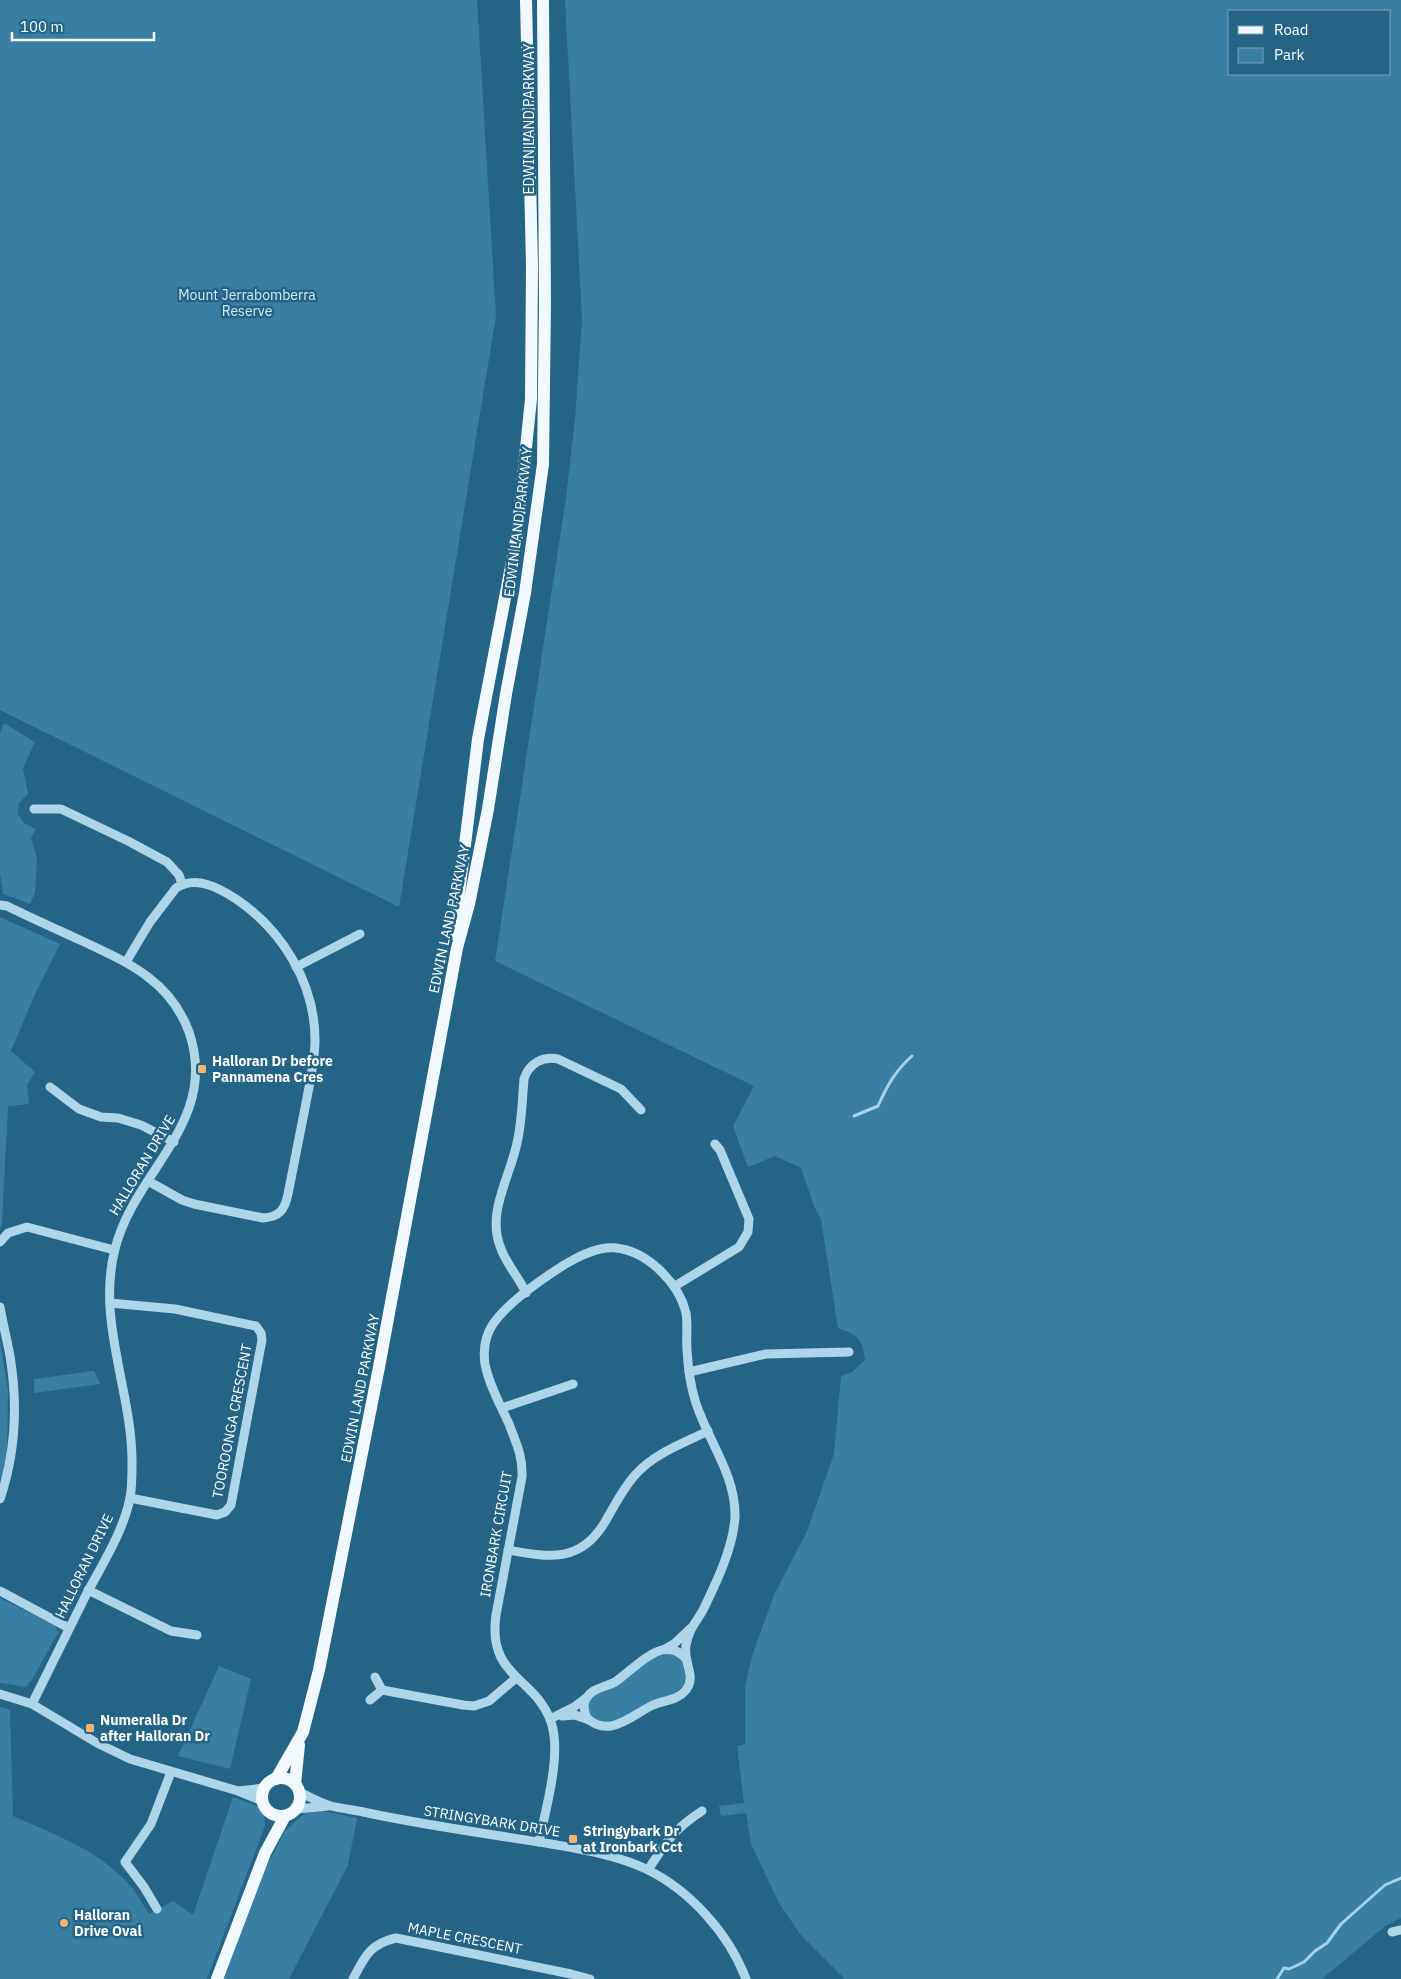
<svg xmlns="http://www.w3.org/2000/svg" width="1401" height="1979" font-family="'IBM Plex Sans',sans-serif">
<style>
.green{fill:#397fa3;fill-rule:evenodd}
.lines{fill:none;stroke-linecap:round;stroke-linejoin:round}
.stream{stroke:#a3d3e9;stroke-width:3}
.minor{stroke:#afd5e9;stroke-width:9}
.major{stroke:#f2f9fe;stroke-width:12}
.poi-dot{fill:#f3b373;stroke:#246486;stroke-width:2}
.labels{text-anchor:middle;stroke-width:5;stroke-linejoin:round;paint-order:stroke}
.street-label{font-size:14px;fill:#fff;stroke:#246486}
.park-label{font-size:14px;fill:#d3ebf7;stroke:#246486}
.poi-label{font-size:14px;font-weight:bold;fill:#fff;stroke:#246486;text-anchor:start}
</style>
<rect width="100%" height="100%" fill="#246486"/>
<g class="green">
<polygon points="0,0 477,0 496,316 399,907 0,710"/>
<path d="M565,0H1401V1918L1385,1926L1322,1979H845L800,1934L779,1903L751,1844L746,1813L721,1816L719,1806L744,1803L737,1746L745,1744V1686L752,1656L774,1595L807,1531L834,1454L841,1376L852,1372L865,1360C863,1338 857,1335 838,1328L821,1219L814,1206L801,1168L775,1156L748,1167L733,1126L754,1086L495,961L566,498L575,419L582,319ZM1230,11H1390V74H1230Z"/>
<polygon points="4,723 35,742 23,768 28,794 19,803 18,814 24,823 36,829 31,838 37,858 35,893 30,904 3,894 0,873 0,733"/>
<polygon points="0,917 60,944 35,994 11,1051 35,1072 27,1085 29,1104 8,1106 2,1223 0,1229"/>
<polygon points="0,1340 8,1391 7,1463 0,1480"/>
<polygon points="94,1371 100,1384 34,1393 34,1379"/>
<polygon points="0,1598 55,1625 58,1633 33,1678 26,1687 0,1683"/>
<path d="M667,1654C675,1654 682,1659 685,1666C696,1693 650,1706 632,1715C621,1720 593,1730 589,1711C588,1707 588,1703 590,1700C595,1692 606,1692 613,1687C633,1677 645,1658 667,1654Z"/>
<polygon points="219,1666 251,1679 230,1769 178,1756"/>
<path d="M0,1707L10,1710L13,1816C53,1834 96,1849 127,1882C136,1891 142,1903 149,1914L173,1901L193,1915L233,1797L264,1809L265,1826L207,1979H0Z"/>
<polygon points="318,1810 357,1818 348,1865 289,1979 222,1979 265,1869 285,1831 305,1813"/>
</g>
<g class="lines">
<g class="stream">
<path d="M854,1116L878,1106C887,1086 895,1071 912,1056"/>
<polyline points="1277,1979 1284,1968 1289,1969 1304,1962 1315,1951 1327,1943 1341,1924 1385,1885 1401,1878"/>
</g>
<g class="minor">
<polyline points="34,809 61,809 128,841 167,862 179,875 182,884"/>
<path d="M0,905L7,906C31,918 56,929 80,940C127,962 170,980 189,1032C220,1122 134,1171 115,1249C96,1322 133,1392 132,1465C132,1475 132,1488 130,1498C123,1533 101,1566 85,1597C67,1633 50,1668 32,1704"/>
<path d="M126,962L150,922L176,888C196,875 219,888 236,899C282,930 315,983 315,1040C315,1063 309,1086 305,1108C299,1137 294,1165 288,1194C285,1209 280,1217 263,1218L194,1204L182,1200L148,1181"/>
<polyline points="296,967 360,934"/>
<polyline points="50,1087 79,1109 101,1117 118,1118 141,1125 174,1142"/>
<polyline points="0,1242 8,1233 27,1227 114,1250"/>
<polyline points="675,1286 739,1247 748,1232 749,1219 720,1150 715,1144"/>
<path d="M526,1293C519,1277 505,1263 500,1246C487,1212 510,1177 517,1143C522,1122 522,1101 524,1079C529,1063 543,1056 558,1059L621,1089L641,1110"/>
<polyline points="110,1303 175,1309 256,1326 261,1333 262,1340 231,1505 225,1512 217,1515 130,1498"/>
<path d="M0,1307C3,1324 7,1340 10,1356C18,1405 16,1452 0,1499"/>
<polyline points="689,1372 766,1354 849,1352"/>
<polyline points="502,1408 573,1384"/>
<path d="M508,1550C548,1557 580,1564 605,1522C615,1505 623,1488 636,1474C655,1453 684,1443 708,1431"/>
<polyline points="88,1590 171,1631 197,1635"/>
<polyline points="0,1591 69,1628"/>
<polyline points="665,1649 675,1643 691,1628"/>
<polyline points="375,1677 382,1690 463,1705 474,1706 489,1701 516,1678"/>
<polyline points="0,1694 32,1704 97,1743 130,1759 238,1791 262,1801"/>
<polyline points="370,1700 382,1690"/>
<polyline points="562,1716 575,1715 589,1720"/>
<polyline points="550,1719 574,1707 586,1698"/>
<polyline points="238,1791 264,1788"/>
<path d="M300,1792C310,1797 320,1803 331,1806C343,1809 356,1810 368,1813C429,1826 490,1834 551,1844C584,1850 616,1855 646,1869C690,1890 729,1934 746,1979"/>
<polyline points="297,1809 328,1806"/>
<path d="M539,1842C546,1808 562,1754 551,1722C535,1676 487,1678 496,1615L522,1477C523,1456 516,1443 509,1424C500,1404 489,1385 485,1364C483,1350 485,1336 493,1324C508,1302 542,1279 564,1265C579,1256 598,1246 616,1248C647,1251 679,1283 686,1313C688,1325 686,1338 687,1350C688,1367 690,1384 695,1400C707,1440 736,1474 735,1517C733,1548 717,1581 704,1608C700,1617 693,1624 690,1632C687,1639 685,1648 686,1655C687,1668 695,1678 686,1690C677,1701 664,1700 653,1705C632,1715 609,1739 587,1718C584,1712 583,1704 586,1699C591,1688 606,1687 615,1682C635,1669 664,1631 687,1660"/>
<path d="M648,1870C666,1842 674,1829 702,1811"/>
<polyline points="157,1909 144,1887 125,1862 151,1824 171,1772"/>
<polyline points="1392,1932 1401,1930"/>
<path d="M353,1979C365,1956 370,1944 396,1938L571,1974L590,1979"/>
</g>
<g class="major">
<polyline points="454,934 478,739 517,535 531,399 532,266 526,0"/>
<circle cx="281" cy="1797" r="19"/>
<polyline points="276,1779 303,1732 319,1670 379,1367 457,948 469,904 488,809 506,694 525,593 543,464 545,303 543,0"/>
<polyline points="295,1784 299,1745"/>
<polyline points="217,1979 265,1853 285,1816"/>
</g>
</g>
<g class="poi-dot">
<rect x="197" y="1064" width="10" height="10" rx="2.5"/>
<rect x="85" y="1723" width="10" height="10" rx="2.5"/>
<rect x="568" y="1834" width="10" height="10" rx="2.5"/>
<circle cx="64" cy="1923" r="5"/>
</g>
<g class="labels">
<g class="street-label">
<text transform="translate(529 119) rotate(-90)" y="5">EDWIN LAND PARKWAY</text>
<text transform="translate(518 522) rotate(-83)" y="5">EDWIN LAND PARKWAY</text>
<text transform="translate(449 919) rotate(-78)" y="5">EDWIN LAND PARKWAY</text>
<text transform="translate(142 1165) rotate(-59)" y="5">HALLORAN DRIVE</text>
<text transform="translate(360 1388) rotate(-79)" y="5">EDWIN LAND PARKWAY</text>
<text transform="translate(232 1421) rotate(-79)" y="5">TOOROONGA CRESCENT</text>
<text transform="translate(496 1534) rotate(-80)" y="5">IRONBARK CIRCUIT</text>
<text transform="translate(84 1566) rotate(-64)" y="5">HALLORAN DRIVE</text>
<text transform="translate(492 1821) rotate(9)" y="5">STRINGYBARK DRIVE</text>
<text transform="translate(465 1938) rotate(11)" y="5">MAPLE CRESCENT</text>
</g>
<g class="park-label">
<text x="247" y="300">Mount Jerrabomberra<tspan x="247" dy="16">Reserve</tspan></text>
</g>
<g class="poi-label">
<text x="212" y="1066">Halloran Dr before<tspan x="212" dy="16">Pannamena Cres</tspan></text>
<text x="100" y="1725">Numeralia Dr<tspan x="100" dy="16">after Halloran Dr</tspan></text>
<text x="583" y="1836">Stringybark Dr<tspan x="583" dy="16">at Ironbark Cct</tspan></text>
<text x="74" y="1920">Halloran<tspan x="74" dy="16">Drive Oval</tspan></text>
</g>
</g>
<rect x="1228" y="10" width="162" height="65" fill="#246486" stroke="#7ca2b6"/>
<rect x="1238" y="26" width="25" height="8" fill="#f2f9fe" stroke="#7ca2b6"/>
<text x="1274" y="35" font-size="15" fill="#ffffff">Road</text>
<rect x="1238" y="48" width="25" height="15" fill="#397fa3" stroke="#7ca2b6"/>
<text x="1274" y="60" font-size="15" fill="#ffffff">Park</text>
<path d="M12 32v8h142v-8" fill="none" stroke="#ffffff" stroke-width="2.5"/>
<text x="20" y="32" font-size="15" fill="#ffffff" stroke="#246486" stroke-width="4" paint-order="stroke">100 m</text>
</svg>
